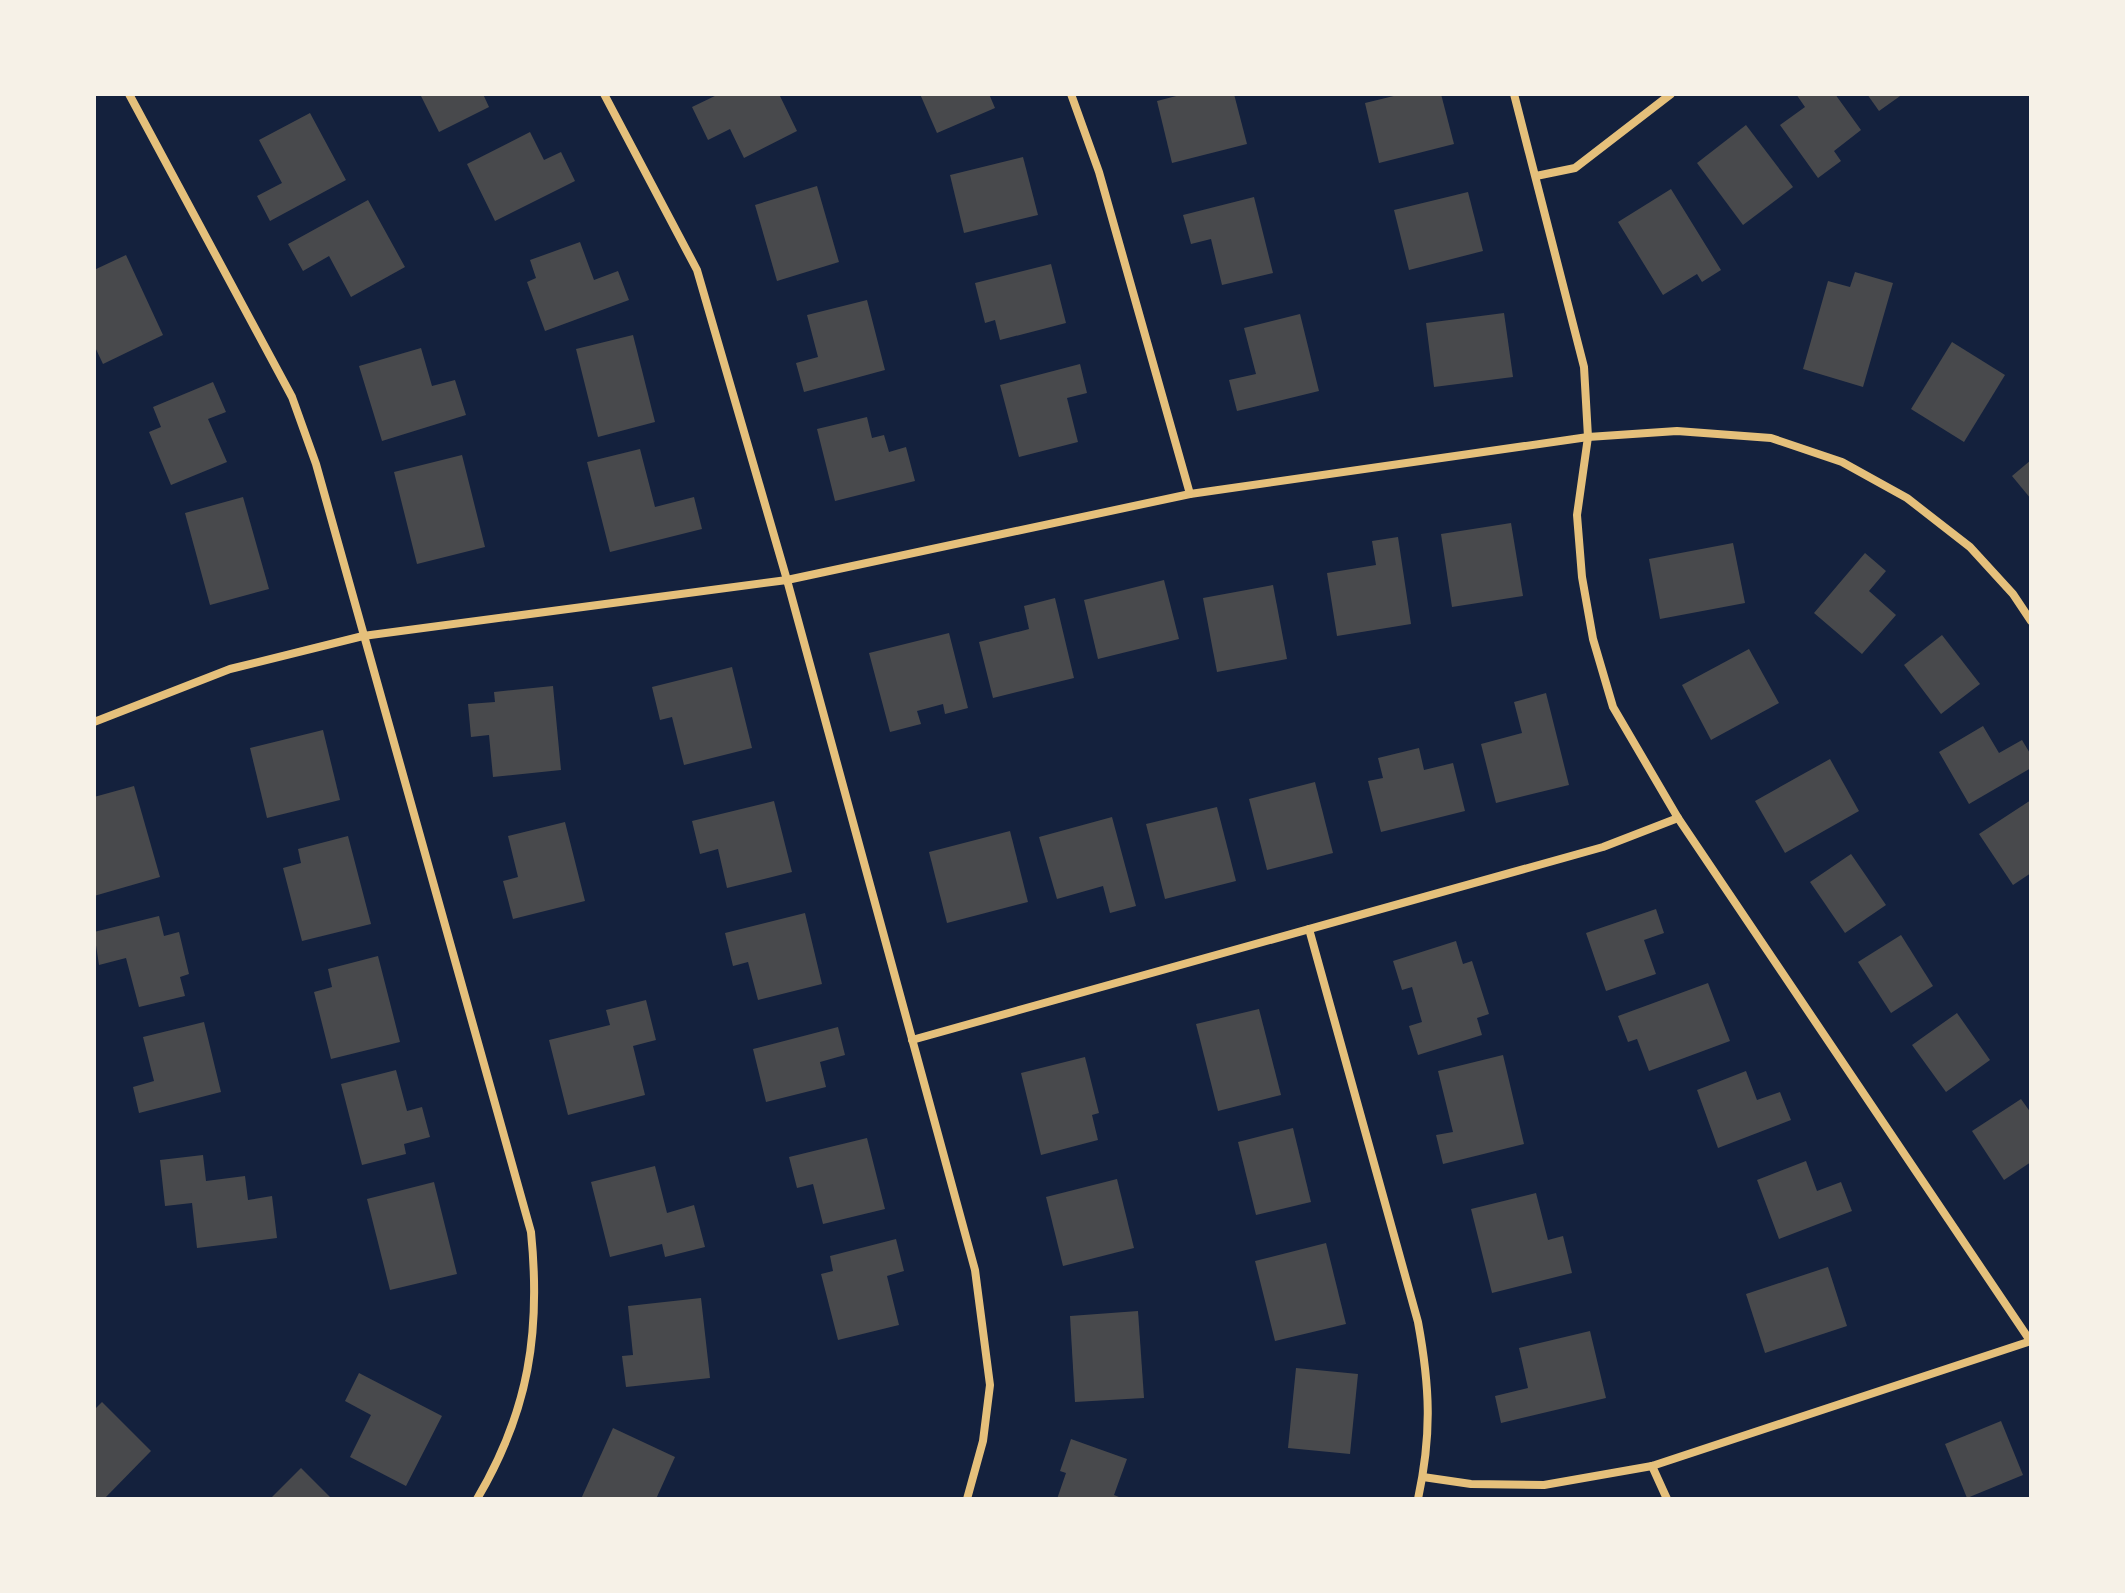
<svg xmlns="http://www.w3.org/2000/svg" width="2125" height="1593" font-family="Ubuntu,sans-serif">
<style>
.building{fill:#48494c}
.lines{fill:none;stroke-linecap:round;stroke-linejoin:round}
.minor{stroke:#e5c07b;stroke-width:8}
</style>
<rect width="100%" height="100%" fill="#14213d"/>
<g class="building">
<polygon points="420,94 483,94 489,107 439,132"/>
<polygon points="719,94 779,94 797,131 744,158 730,129 708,140 692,107"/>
<polygon points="920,94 989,94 995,108 937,133"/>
<polygon points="1184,94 1234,94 1247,144 1172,163 1157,101"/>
<polygon points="1402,94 1441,94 1454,144 1379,163 1365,103"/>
<polygon points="1796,94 1835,94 1861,130 1834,151 1841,161 1818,178 1780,125 1805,107"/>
<polygon points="1867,94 1903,94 1879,111"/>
<polygon points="310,113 346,180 270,221 257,196 282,183 259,140"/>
<polygon points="1746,125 1793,187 1743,225 1697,163"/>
<polygon points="530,132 544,160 561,152 575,181 495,221 467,164"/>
<polygon points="1023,157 1038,215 964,233 950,175"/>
<polygon points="817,186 839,262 777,281 755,205"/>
<polygon points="1671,189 1721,270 1702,282 1697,274 1663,295 1618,222"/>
<polygon points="1468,192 1483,251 1409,270 1394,210"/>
<polygon points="1254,197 1273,273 1222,285 1211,239 1191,244 1183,215"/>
<polygon points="368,200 405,267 351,297 329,256 303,271 288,244"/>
<polygon points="580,242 594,280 618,271 629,300 545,331 527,282 536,278 530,260"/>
<polygon points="126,255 163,335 103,364 94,345 94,270"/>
<polygon points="1051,264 1066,323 1000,340 995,320 985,323 975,283"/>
<polygon points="1855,272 1893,283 1863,387 1803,369 1828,281 1850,287"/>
<polygon points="867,300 885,370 804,392 796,363 818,357 807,315"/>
<polygon points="1504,313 1513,377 1434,387 1426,323"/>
<polygon points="1300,314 1319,391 1237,411 1229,380 1256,374 1244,328"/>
<polygon points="633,335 655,422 598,437 576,349"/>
<polygon points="1952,342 2005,375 1964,442 1911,409"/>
<polygon points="421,348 432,386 455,380 466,415 382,441 359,366"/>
<polygon points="1080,364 1087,393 1067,398 1078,442 1019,457 1000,385"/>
<polygon points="213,382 226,412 208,419 227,462 171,485 149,432 161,427 153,407"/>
<polygon points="867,417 872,438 884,435 889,452 906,447 915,481 835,501 817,429"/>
<polygon points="640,449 655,507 694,497 702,529 610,552 587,462"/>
<polygon points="462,455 485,547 417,564 394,472"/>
<polygon points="2031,460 2031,499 2012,476"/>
<polygon points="243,497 269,589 210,605 185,513"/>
<polygon points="1511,523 1523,596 1452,607 1441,534"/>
<polygon points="1398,537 1411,624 1337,636 1327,573 1376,565 1372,541"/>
<polygon points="1733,543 1745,603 1660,619 1649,559"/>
<polygon points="1865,553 1886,571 1869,591 1896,615 1862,654 1814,613"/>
<polygon points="1164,580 1179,639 1098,659 1084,600"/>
<polygon points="1273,585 1287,659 1217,672 1203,598"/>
<polygon points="1055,598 1074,678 993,698 979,642 1029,629 1024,606"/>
<polygon points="949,633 968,708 945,714 943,704 917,711 921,724 890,732 869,653"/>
<polygon points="1942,635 1980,684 1941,714 1904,665"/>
<polygon points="1749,649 1779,703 1711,740 1682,685"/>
<polygon points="732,667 752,748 684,765 672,717 660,720 652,687"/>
<polygon points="553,686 561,770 493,777 489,735 471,737 468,704 495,702 494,692"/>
<polygon points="1546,693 1569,785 1496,803 1481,744 1522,733 1514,702"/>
<polygon points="1983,726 1999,753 2022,740 2031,755 2031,768 1969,804 1939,752"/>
<polygon points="323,730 340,800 267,818 250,748"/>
<polygon points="1419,748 1424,770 1453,763 1465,811 1381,832 1368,781 1383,778 1378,758"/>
<polygon points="1830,759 1859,811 1785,853 1755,801"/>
<polygon points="1315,782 1333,853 1267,870 1249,799"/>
<polygon points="134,786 160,877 94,896 94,797"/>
<polygon points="2031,800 2031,873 2013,885 1979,834"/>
<polygon points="774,801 792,872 727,888 718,849 700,854 692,821"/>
<polygon points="1217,807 1236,881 1165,899 1146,824"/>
<polygon points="1112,817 1136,906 1110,913 1103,886 1057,899 1039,837"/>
<polygon points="565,822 585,901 513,919 503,881 518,877 508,836"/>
<polygon points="1010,831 1028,902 947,923 929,852"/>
<polygon points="348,836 371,924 302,941 283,868 301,863 298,849"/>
<polygon points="1851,854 1886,905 1845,933 1810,882"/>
<polygon points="1656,909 1664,933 1644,940 1656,974 1606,991 1586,933"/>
<polygon points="805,913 822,984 758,1000 748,962 733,966 725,933"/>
<polygon points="159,916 164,936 179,932 189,974 180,977 185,996 139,1007 126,958 99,965 94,932"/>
<polygon points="1901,935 1933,986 1891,1013 1858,962"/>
<polygon points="1456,941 1463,964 1472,961 1489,1014 1477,1018 1482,1035 1418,1055 1409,1026 1422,1022 1412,987 1402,990 1393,961"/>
<polygon points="378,956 400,1042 331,1059 314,992 332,987 328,969"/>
<polygon points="1708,983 1730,1041 1649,1071 1637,1039 1628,1042 1618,1016"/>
<polygon points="646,1000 656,1040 633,1046 645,1095 568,1115 549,1040 610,1025 606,1010"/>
<polygon points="1259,1009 1281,1095 1218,1111 1196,1024"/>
<polygon points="1957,1013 1990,1060 1946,1092 1912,1045"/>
<polygon points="204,1022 221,1092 139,1113 133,1087 154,1081 143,1037"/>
<polygon points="838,1027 845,1055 820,1062 826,1087 766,1102 753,1049"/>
<polygon points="1503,1055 1524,1144 1443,1164 1436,1135 1453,1132 1438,1071"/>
<polygon points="1085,1057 1099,1113 1092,1115 1098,1140 1041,1155 1021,1073"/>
<polygon points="396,1070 407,1111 422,1107 430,1137 404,1144 406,1154 362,1165 341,1084"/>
<polygon points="1746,1071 1757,1100 1780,1092 1791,1120 1718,1148 1697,1090"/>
<polygon points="2021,1099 2031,1113 2031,1162 2004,1180 1972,1131"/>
<polygon points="1293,1128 1311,1202 1256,1215 1238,1142"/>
<polygon points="867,1138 885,1209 823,1224 813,1184 797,1188 789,1157"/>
<polygon points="203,1155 206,1181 245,1176 248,1200 272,1196 277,1238 197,1248 192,1203 165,1206 160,1160"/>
<polygon points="1806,1161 1817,1191 1841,1182 1852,1211 1779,1239 1757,1180"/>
<polygon points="655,1166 667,1213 694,1205 705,1247 665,1257 662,1244 610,1257 591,1182"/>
<polygon points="1117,1179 1134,1248 1063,1266 1046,1197"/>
<polygon points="434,1182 457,1274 390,1290 367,1199"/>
<polygon points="1536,1193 1548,1240 1563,1236 1572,1273 1492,1293 1471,1209"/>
<polygon points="896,1239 904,1271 887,1276 899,1325 838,1340 821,1274 833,1271 830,1256"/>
<polygon points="1326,1243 1346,1324 1275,1341 1255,1261"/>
<polygon points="1828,1267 1847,1326 1765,1353 1746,1294"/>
<polygon points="701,1298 710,1378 626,1387 622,1356 633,1355 628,1306"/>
<polygon points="1138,1311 1144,1398 1075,1402 1070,1316"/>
<polygon points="1590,1331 1606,1398 1501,1423 1495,1396 1528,1388 1519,1348"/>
<polygon points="1296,1368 1358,1374 1350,1454 1288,1448"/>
<polygon points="359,1373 442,1416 406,1486 350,1457 371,1415 345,1401"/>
<polygon points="102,1402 151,1451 104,1499 94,1499 94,1410"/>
<polygon points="2001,1421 2023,1475 1967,1498 1945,1444"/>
<polygon points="613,1428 675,1457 656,1499 581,1499"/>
<polygon points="1071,1439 1127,1459 1114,1495 1124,1499 1057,1499 1066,1473 1060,1471"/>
<polygon points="301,1468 332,1499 270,1499"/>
</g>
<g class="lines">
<g class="minor">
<path d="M129,94L292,397L316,464L531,1232C541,1332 529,1411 477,1499"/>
<polyline points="604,94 697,270 787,580 975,1270 990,1385 983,1441 967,1499"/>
<polyline points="1071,94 1099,172 1190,494"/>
<polyline points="1514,94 1584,367 1588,437 1577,515 1582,577 1593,639 1613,707 1678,818 2031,1342"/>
<polyline points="1536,176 1575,168 1671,94"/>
<polyline points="94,722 230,669 363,636 787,580 1190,494 1588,437 1677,431 1771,438 1842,462 1907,498 1970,547 2013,594 2031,621"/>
<path d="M1309,929L1418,1322C1430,1387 1432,1434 1418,1499"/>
<polyline points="912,1040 1603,847 1678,818"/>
<polyline points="1652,1466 1667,1499"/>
<polyline points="1423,1477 1471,1484 1544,1485 1652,1466 2031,1341"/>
</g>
</g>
<rect width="2125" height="1593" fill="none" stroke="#f6f1e7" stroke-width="192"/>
</svg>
